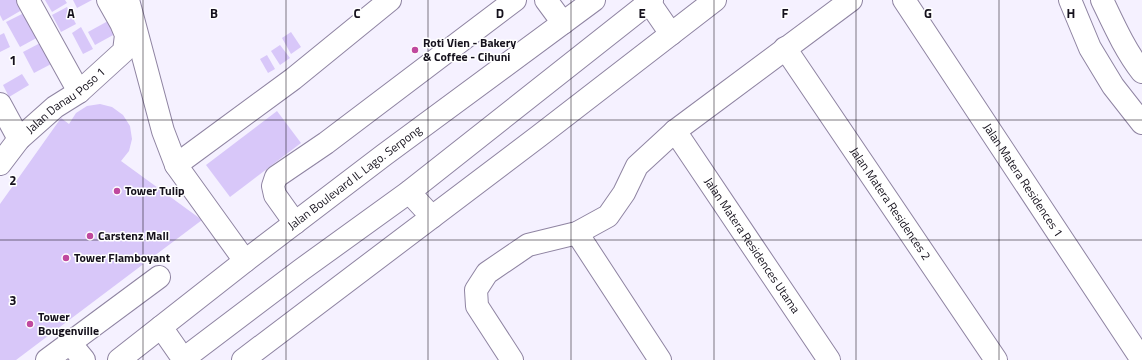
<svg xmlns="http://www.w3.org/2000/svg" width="1142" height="360" font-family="'Titillium Web',sans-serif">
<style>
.building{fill:#d8c7f9}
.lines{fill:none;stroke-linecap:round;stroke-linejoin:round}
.minor-casing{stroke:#8f84a2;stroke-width:24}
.major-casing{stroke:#8f84a2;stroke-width:24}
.minor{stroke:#fff;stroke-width:22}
.major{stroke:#fff;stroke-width:22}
.grid{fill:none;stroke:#15111c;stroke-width:1;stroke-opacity:0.55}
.poi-dot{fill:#c0499e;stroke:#fff;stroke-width:1.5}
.labels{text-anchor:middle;stroke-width:3;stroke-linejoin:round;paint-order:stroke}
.poi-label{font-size:12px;font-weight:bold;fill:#15111c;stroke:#fff;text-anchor:start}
.street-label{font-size:12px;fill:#15111c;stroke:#fff}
.grid-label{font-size:13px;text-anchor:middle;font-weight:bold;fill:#15111c;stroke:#fff;stroke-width:3;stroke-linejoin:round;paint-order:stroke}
</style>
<rect width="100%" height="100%" fill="#f5f1ff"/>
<g class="building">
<polygon points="0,0 23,0 27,7 3,21 0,15"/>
<polygon points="45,0 65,0 67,3 52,12"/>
<polygon points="73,0 92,0 77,8"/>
<polygon points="67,7 76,24 61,32 52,15"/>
<polygon points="28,11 42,35 20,47 6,22"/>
<polygon points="108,21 115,34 95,45 88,32"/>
<polygon points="81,27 93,49 83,54 72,33"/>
<polygon points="291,32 301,47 291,54 282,38"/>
<polygon points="4,33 10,47 0,52 0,35"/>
<polygon points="44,41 55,62 34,73 23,52"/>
<polygon points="280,45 290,58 280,65 271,51"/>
<polygon points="267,55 275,69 268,73 260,59"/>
<polygon points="22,74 29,85 9,97 3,85"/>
<polygon points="100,104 112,107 123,115 130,126 132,139 129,151 121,161 202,220 16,360 0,360 0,204 61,118 69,124 76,113 87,106"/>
<polygon points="277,111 301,143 230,197 206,165"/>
</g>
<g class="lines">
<g class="minor-casing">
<g id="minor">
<polyline points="28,0 79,92"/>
<polyline points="128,0 163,131 176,165 245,261"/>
<polyline points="546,0 563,23"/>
<path id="s1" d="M904,0L1142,360"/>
<polyline points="1070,0 1090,48 1113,86 1142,123"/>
<path d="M1102,0C1114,25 1125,50 1142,72"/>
<polyline points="649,2 671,34"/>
<path id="s2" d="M785,48L996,360"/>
<polyline points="0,104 19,139"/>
<path id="s3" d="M675,131L829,360"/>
<path id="s4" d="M0,164L19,139L55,107L79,92L124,51L126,35L121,23L108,0"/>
<polyline points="176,165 293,79 390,0"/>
<polyline points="409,192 432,217"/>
<polyline points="295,223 275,195 273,186 276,177 326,143 515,0"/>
<polyline points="577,233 660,360"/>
<polyline points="161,327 184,360"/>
<polyline points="70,343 84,360"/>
<polyline points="47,360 159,277"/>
<polyline points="243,360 539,136 715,0"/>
<polyline points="512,360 477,306 476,290 487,273 528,245 577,233 608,216 624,193 637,166 675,131 851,0"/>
</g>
</g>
<g class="major-casing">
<g id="major">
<path id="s5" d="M119,360L245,261L384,155L594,0"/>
<polyline points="182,360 301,270 409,192 652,0"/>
</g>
</g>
<use href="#minor" class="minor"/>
<use href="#major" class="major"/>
</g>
<path class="grid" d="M143,0V360M286,0V360M428,0V360M571,0V360M714,0V360M856,0V360M999,0V360M0,120H1142M0,240H1142"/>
<g class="poi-dot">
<circle cx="415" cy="50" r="4"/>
<circle cx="117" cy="191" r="4"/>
<circle cx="90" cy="236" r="4"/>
<circle cx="66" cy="258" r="4"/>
<circle cx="30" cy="324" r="4"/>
</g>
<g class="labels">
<g class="poi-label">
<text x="423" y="47">Roti Vien - Bakery<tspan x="423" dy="14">&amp; Coffee - Cihuni</tspan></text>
<text x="125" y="195">Tower Tulip</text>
<text x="98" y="240">Carstenz Mall</text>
<text x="74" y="262">Tower Flamboyant</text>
<text x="38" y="321">Tower<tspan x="38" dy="14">Bougenville</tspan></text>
</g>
<g class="street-label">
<text dy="4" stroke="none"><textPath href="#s4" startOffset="92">Jalan Danau Poso 1</textPath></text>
<text dy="4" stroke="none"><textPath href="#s5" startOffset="298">Jalan Boulevard IL Lago. Serpong</textPath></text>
<text dy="4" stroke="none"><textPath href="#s1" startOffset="216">Jalan Matera Residences 1</textPath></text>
<text dy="4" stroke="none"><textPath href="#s2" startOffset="188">Jalan Matera Residences 2</textPath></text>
<text dy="4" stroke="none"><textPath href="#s3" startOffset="138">Jalan Matera Residences Utama</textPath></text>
</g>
</g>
<g class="grid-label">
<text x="71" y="18">A</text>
<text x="214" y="18">B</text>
<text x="357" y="18">C</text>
<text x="500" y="18">D</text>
<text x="642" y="18">E</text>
<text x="785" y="18">F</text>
<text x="928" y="18">G</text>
<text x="1071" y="18">H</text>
<text x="13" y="65">1</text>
<text x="13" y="185">2</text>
<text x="13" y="305">3</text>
</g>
</svg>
